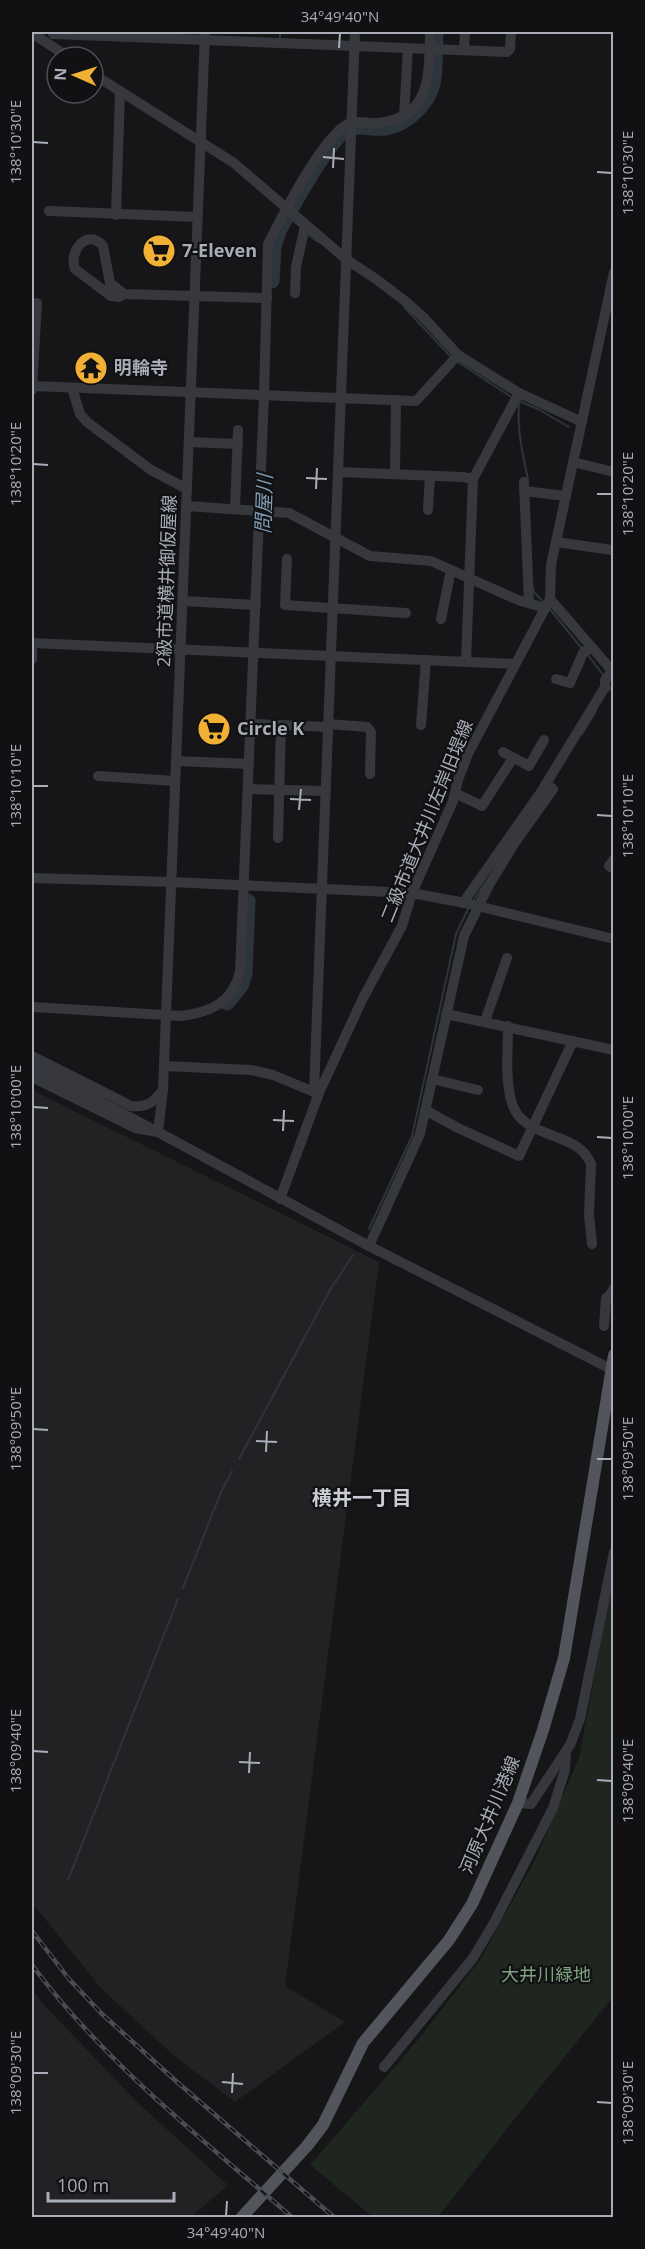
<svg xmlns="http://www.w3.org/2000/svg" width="645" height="2249" font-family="'Open Sans','Noto Sans JP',sans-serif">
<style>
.built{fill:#222225}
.green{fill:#1e261f}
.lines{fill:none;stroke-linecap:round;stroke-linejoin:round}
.stream{stroke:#2c353c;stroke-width:2}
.river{stroke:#2c353c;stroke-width:15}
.minor{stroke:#37383d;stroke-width:10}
.major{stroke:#53555c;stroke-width:12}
.rail-casing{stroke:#4a4c52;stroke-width:4.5}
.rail{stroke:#111113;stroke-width:2;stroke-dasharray:7;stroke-linecap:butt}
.ticks{fill:none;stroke:#a8adb8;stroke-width:2}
.labels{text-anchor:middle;stroke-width:4.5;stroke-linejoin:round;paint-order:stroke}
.poi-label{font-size:18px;font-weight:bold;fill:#a8adb8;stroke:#111113;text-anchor:start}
.street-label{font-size:18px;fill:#a8adb8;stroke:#111113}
.park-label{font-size:18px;fill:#7fa381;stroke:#111113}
.water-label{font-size:20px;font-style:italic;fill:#7f9bb3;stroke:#111113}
.neighbourhood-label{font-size:20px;font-weight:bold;fill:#c9ccd4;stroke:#111113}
.neatline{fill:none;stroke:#a8adb8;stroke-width:2}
.ticks-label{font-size:15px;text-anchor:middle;fill:#a8adb8}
</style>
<rect width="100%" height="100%" fill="#161618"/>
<g class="built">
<polygon points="32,1090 379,1262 285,1986 345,2022 235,2102 174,2056 101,1988 32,1903"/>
<polygon points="32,1988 43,2004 138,2103 228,2185 191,2217 32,2217"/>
</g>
<polygon class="green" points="613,1576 613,1997 517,2116 438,2217 373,2217 310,2165 417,2041 480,1960 536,1858 579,1758"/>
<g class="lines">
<g class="stream">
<polyline points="280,38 280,32"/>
<polyline points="288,217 302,228"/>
<polyline points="308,234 318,242"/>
<polyline points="404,307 451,357"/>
<polyline points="458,362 513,398"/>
<polyline points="519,401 538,409 569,427"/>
<path d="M519,402C517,428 522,453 528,479"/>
<polyline points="533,587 534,592 545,604"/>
<polyline points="549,608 583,650"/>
<polyline points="587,654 604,676"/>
<polyline points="609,691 614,682"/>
<polyline points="582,734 596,711"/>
<polyline points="474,900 484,884"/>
<polyline points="369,1229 412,1136 456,934 469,907"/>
<polyline points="239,1459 330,1290 353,1255"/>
<polyline points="183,1588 221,1492 232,1471"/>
<polyline points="68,1880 178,1599"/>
</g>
<g class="river">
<path d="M272,281L274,247L279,231C291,209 327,144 345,131C357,123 372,130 386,128C406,125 426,106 432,87C437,70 435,49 436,32"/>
<polyline points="227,1003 241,986 245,974 248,901"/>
</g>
<g class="minor">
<polyline points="32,33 68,57"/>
<polyline points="53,34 507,52 510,49 511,32"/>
<polyline points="464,50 465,32"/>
<polyline points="93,74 234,163 347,260 376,279 405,301 423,317 458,355"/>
<polyline points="404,115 408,48"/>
<polyline points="49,211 197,217"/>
<polyline points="116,215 120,92"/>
<polyline points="295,293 296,267 305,226"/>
<path d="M124,294L110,283L103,246C87,227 68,252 75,269L111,296L119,297L124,294L267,298"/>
<polyline points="32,386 416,401 458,355 519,393 582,422"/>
<polyline points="72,388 80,414 87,422 151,470 187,489"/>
<polyline points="32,390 37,303"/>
<polyline points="189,442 238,444"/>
<polyline points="573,462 614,472"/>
<polyline points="339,472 463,477 473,479"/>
<polyline points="395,474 396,400"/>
<polyline points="524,482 529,603"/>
<polyline points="524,491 566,496"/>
<polyline points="186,506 289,513 370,556 431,561 518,600 545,608"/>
<polyline points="235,509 238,430"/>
<polyline points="428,510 430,476"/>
<polyline points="556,542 612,550"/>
<polyline points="287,559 285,605 406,613"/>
<polyline points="550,599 614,673"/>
<polyline points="183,601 256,605"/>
<polyline points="441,619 451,570"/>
<polyline points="32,643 514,664"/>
<polyline points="32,659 32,643"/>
<polyline points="466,662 473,479 519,393"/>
<polyline points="556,679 570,683 583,653 591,647"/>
<polyline points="251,724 328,727"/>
<polyline points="328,724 367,727 371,732 370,774"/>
<polyline points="421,725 426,660"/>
<polyline points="503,752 529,766 544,740"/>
<polyline points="176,761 249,764"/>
<polyline points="98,776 175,781"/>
<polyline points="248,789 326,791"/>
<polyline points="455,793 482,806 513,758"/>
<polyline points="278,838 281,725"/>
<polyline points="614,859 609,866 614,869"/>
<polyline points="32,878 171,882 412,893 465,903 614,939"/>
<polyline points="463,903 541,792 605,687 605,680 612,671"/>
<path d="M32,1007L181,1016C211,1012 232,1003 240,972L264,396L268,244C283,215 320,141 346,125C355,119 368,124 378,123C432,118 429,73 430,32"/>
<polyline points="446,1014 614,1050"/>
<polyline points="485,1021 507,958"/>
<path d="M508,1026C508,1049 505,1077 511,1100C521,1142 578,1129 591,1164L589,1215L592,1244"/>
<path d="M32,1056L131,1106C147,1108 154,1102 163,1090"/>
<polyline points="32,1066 158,1132 369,1246 611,1369"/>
<polyline points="164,1066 251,1070 273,1075 314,1092"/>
<polyline points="32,1077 135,1128 158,1132 163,1090 205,32"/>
<polyline points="432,1079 478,1090"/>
<polyline points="319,1093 314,1092 355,32"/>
<polyline points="425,1110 458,1128 519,1156 573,1041"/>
<polyline points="280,1199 319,1093 363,998 402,926 412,893 453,801 458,780 468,754 550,599 551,565 614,272"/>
<polyline points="369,1246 420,1134 464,936 489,885 516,841 553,789 546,784"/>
<polyline points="604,1326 606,1298 610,1295 614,1288"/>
<polyline points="518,1803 531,1804 570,1745 580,1719 614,1552"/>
<polyline points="384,2067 473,1958 495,1921 553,1808 565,1770 566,1751"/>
</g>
<polyline class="major" points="241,2218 307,2146 323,2125 363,2043 449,1940 472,1904 518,1803 543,1730 564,1658 614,1355"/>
<g class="rail-casing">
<g id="rail">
<polyline points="32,1931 69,1979 102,2014 177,2082 335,2218"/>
<path d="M32,1965C105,2063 201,2138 293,2218"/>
</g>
</g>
<use href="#rail" class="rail"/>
</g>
<path class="ticks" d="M339,48L340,33M33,142L48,143M323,157L344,159M333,168L334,148M597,172L612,173M33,464L48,465M306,478L327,479M316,489L317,468M597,494H612M33,786H48M290,799L311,800M299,810L301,789M597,815L612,816M33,1107L48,1108M273,1120L294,1121M283,1131L284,1110M597,1137L612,1138M33,1429L48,1430M256,1441L277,1442M266,1452L267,1431M597,1459H612M33,1751L48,1752M239,1762L260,1763M249,1773L250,1752M597,1780L612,1781M33,2073H48M222,2082L243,2084M232,2093L233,2073M597,2102L612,2103M226,2216L227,2201"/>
<defs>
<g id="supermarket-disc" transform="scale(1.725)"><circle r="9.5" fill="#f2b134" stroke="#111113"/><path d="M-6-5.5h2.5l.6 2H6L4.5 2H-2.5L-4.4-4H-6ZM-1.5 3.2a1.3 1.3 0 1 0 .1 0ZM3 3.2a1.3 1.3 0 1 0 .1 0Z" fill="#111"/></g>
<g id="temple-disc" transform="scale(1.725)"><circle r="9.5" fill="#f2b134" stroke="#111113"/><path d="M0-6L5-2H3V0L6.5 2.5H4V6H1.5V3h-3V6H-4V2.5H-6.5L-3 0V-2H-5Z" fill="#111"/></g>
</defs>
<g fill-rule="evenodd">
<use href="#supermarket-disc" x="159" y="251"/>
<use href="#temple-disc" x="91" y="368"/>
<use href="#supermarket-disc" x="214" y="729"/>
</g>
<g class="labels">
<g class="poi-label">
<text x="182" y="257">7-Eleven</text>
<text x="114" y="374">明輪寺</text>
<text x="237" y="735">Circle K</text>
</g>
<g class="street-label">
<text transform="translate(167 581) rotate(-88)" y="6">2級市道横井御仮屋線</text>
<text transform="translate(427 821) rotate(-68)" y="6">二級市道大井川左岸旧堤線</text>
<text transform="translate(490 1815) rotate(-67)" y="6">河原大井川港線</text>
</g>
<g class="park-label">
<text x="546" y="1981">大井川緑地</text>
</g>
<g class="water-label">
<text transform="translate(264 504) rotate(-88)" y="7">問屋川</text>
</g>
<g class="neighbourhood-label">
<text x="362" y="1505">横井一丁目</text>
</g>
</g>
<rect width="645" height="2249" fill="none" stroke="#111113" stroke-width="66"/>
<g transform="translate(75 75) rotate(273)"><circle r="28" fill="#111113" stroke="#4d4f55" stroke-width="1.5"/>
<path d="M0-4.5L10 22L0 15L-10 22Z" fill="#f2b134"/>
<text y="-9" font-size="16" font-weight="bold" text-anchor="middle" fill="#a8adb8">N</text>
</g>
<path d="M48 2192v9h126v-9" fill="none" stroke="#a8adb8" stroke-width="3"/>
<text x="57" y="2192" font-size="18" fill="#a8adb8" stroke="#111113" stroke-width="4.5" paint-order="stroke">100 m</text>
<rect x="33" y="33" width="579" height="2183" class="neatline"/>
<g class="ticks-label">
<text x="340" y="22">34°49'40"N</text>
<text transform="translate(16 142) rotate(-90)" y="5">138°10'30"E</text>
<text transform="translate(628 173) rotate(-90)" y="5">138°10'30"E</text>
<text transform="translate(16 464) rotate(-90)" y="5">138°10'20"E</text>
<text transform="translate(628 494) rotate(-90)" y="5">138°10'20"E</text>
<text transform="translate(16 786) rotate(-90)" y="5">138°10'10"E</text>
<text transform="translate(628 816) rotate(-90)" y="5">138°10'10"E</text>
<text transform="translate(16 1107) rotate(-90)" y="5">138°10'00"E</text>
<text transform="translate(628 1138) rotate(-90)" y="5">138°10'00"E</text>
<text transform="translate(16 1429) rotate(-90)" y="5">138°09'50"E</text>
<text transform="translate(628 1459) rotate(-90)" y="5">138°09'50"E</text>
<text transform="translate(16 1751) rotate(-90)" y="5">138°09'40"E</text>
<text transform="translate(628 1781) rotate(-90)" y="5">138°09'40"E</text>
<text transform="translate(16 2073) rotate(-90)" y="5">138°09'30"E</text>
<text transform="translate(628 2103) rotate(-90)" y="5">138°09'30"E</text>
<text x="226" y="2238">34°49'40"N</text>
</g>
</svg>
